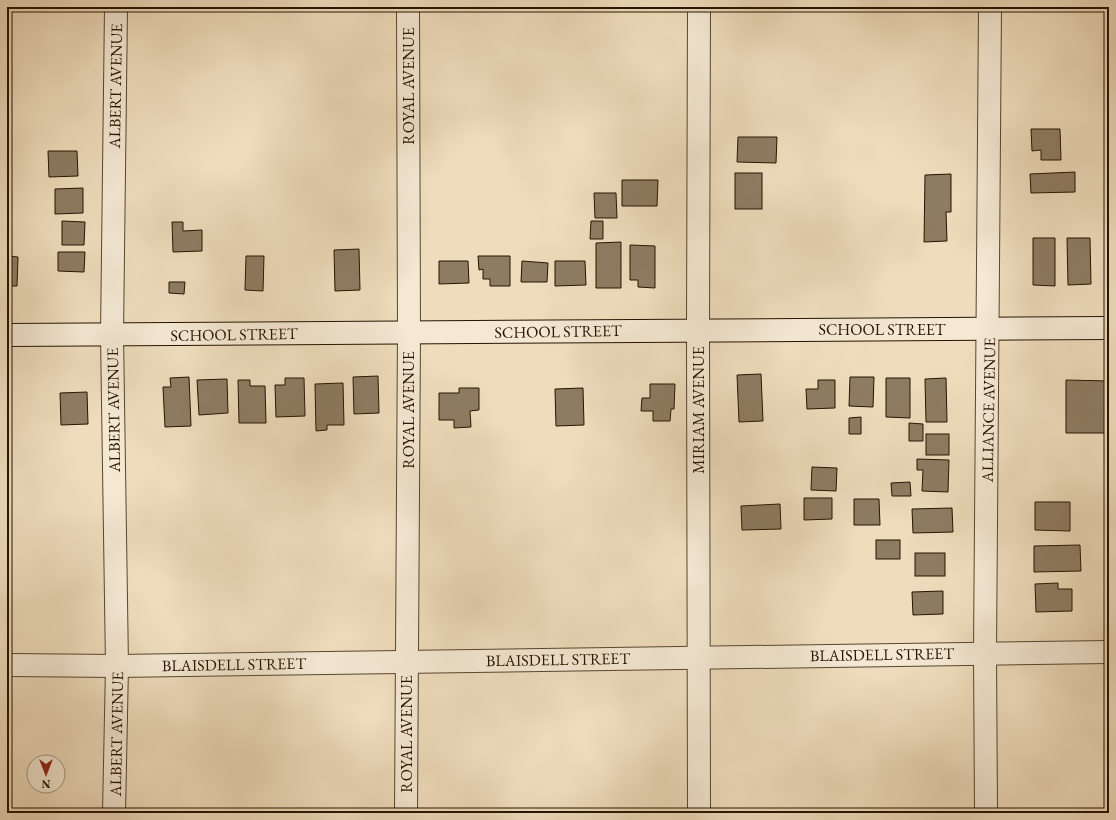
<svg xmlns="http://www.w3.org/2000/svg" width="1116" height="820" font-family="'EB Garamond',serif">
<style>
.building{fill:#8e7c62;stroke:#251401}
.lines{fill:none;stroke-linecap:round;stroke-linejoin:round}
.street-casing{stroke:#574630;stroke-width:24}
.secondary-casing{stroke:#251401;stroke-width:24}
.street{stroke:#f4e8d3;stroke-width:22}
.secondary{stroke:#f4e8d3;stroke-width:22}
.labels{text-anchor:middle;stroke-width:4;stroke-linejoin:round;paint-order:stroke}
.street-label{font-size:16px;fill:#251401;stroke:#f4e8d3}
</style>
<rect width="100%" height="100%" fill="#eedcbc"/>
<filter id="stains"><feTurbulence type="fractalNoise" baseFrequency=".005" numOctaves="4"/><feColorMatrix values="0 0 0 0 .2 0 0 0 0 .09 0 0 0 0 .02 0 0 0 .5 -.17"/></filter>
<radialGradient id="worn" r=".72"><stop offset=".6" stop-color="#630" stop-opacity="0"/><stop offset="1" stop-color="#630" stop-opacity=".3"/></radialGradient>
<g class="building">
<polygon points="1031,129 1060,129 1061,160 1041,160 1041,150 1032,151"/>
<polygon points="738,137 777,137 776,163 737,162"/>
<polygon points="48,151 77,151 78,176 49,177"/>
<polygon points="1075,172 1075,192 1031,193 1030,174"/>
<rect x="735" y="173" width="27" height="36"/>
<polygon points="951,174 951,212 946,212 947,241 924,242 925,175"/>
<polygon points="622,180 658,180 657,206 622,206"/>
<polygon points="83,188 83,213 55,214 55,189"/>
<polygon points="594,193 616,193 617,218 595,218"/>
<polygon points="62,221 85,222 84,245 62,245"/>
<polygon points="591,221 603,221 603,239 590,239"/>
<polygon points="172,222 183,222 183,231 202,230 202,251 173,252"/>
<polygon points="1033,238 1055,238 1055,286 1033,285"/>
<polygon points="1067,238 1090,238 1091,284 1068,285"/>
<polygon points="621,242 621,288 596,288 596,243"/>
<rect x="1107" y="243" width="2" height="41"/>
<polygon points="630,245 655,246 655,288 638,287 638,280 630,280"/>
<polygon points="359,249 360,290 335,291 334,250"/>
<polygon points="58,252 85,252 84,272 58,271"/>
<polygon points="7,256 18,257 17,286 7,286"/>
<polygon points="246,256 264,256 263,291 245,290"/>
<polygon points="478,256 510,256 510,286 490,286 490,279 483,279 483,269 479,270"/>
<polygon points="439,261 468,261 469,283 439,284"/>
<polygon points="522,261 548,263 547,282 521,282"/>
<polygon points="555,261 585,261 586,285 555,286"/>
<polygon points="169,282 185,282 184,294 169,293"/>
<polygon points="761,374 763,421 739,422 737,375"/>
<polygon points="378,376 379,413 354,414 353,377"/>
<polygon points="189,377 191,426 165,427 163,387 171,387 170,378"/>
<polygon points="850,377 874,377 873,407 849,406"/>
<polygon points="285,378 304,378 305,416 276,417 275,385 285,385"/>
<polygon points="886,378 910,378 910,418 886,417"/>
<polygon points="946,378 947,422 926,422 925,379"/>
<polygon points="227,379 228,413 199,415 197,380"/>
<polygon points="238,380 250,380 250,386 265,386 266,423 239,423"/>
<polygon points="818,380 835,380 835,408 807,409 806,389 818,389"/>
<polygon points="1066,380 1109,381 1109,433 1066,433"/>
<polygon points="343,383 344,425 327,425 327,430 316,431 315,384"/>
<polygon points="650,384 675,384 674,409 671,409 670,421 653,421 653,411 641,411 642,398 650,398"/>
<polygon points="459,388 479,388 479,410 470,411 471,427 454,428 454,420 439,420 439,393 459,393"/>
<polygon points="583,388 584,425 556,426 555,389"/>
<polygon points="87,392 88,424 61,425 60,393"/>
<polygon points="861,417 861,434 849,434 849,418"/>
<polygon points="909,423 923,424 923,441 909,441"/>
<rect x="926" y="434" width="23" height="21"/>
<polygon points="917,459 949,460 948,492 922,491 923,470 917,470"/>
<polygon points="812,467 837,468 836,491 811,490"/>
<polygon points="910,482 911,496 892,496 891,483"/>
<polygon points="804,498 832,498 832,519 804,520"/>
<polygon points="854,499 879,499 880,525 854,525"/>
<polygon points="1035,502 1070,502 1070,531 1035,530"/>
<polygon points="780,504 781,529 742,530 741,506"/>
<polygon points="952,508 953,532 913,533 912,509"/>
<rect x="876" y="540" width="24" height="19"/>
<polygon points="1080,545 1081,571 1034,572 1034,546"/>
<rect x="915" y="553" width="30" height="23"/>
<polygon points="1058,583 1058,589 1072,589 1072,611 1036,612 1035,584"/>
<polygon points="943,591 943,614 913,615 912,592"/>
</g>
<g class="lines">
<g class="street-casing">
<g id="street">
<polyline points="7,665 117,666 1109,652"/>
<polyline points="114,813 117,666 112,335 116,7"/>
<polyline points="406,813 409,332 408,7"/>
<polyline points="699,813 698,330 699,7"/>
<polyline points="986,813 985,652 990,7"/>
</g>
</g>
<g class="secondary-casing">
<polyline id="secondary" points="7,335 1109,328"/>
</g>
<use href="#street" class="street"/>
<use href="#secondary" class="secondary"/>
</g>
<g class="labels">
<g class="street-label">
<text transform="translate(115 86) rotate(-89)" y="6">ALBERT AVENUE</text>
<text transform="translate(408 86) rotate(-90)" y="6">ROYAL AVENUE</text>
<text x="882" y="335">SCHOOL STREET</text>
<text transform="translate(558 331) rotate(-1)" y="6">SCHOOL STREET</text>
<text transform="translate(234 334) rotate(-1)" y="6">SCHOOL STREET</text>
<text transform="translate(113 410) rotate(-91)" y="6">ALBERT AVENUE</text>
<text transform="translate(408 410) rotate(-90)" y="6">ROYAL AVENUE</text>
<text transform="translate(698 410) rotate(-90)" y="6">MIRIAM AVENUE</text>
<text transform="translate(988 410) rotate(-89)" y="6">ALLIANCE AVENUE</text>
<text transform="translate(882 654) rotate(-1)" y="6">BLAISDELL STREET</text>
<text transform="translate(558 659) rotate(-1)" y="6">BLAISDELL STREET</text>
<text transform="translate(234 664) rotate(-1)" y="6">BLAISDELL STREET</text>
<text transform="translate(116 734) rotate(-89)" y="6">ALBERT AVENUE</text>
<text transform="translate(406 734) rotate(-90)" y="6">ROYAL AVENUE</text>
</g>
</g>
<rect width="1116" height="820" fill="none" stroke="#eedcbc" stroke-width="24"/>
<rect x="8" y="8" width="1100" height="804" fill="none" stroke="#251401" stroke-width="2"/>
<rect x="12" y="12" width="1092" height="796" fill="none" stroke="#251401"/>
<g transform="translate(46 774) rotate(180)"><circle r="19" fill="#f4e8d3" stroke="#a1937f"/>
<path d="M0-3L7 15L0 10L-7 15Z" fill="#8f2418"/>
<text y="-6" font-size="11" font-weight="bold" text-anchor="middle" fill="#251401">N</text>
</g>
<rect width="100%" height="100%" filter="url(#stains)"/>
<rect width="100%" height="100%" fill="url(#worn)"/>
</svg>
